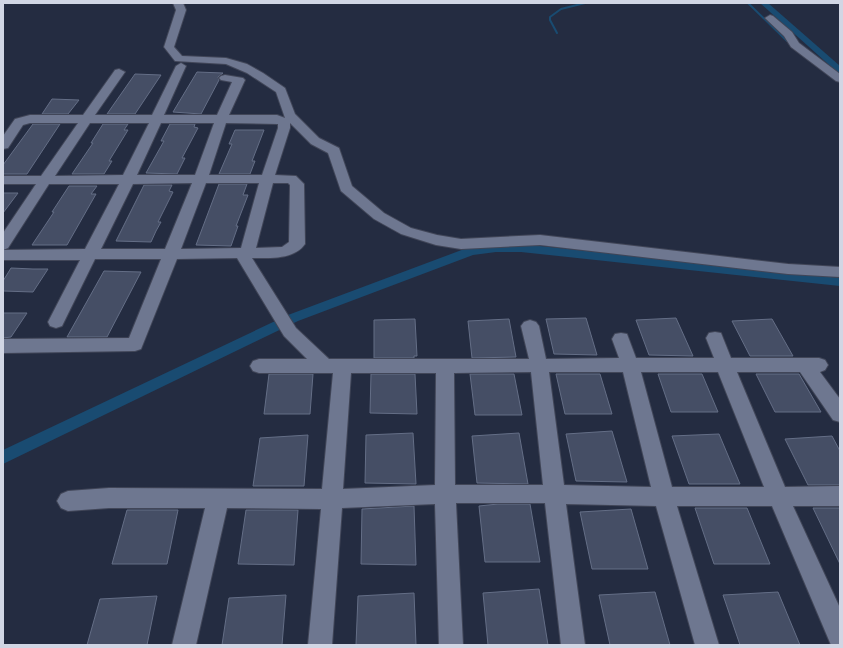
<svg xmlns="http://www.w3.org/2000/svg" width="843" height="648" font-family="'Source Sans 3',sans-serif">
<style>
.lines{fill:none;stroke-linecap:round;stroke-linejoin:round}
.stream{stroke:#194b71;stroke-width:2}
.canal{fill:#194b71;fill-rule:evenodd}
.building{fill:#454e65;stroke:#646e86}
.minor-casing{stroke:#414658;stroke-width:2}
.minor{fill:#6e7790;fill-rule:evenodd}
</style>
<rect width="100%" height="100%" fill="#242c41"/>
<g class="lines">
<g class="stream">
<polyline points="748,3 787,41"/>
<polyline points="557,33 550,20 550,17 561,9 585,3"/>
</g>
<g class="canal">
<polygon points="760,3 768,3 840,66 840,73 837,72"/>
<polygon points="496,244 521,244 840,278 840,286 521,252 496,252 473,255 298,321 3,464 3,450 288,315 467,248"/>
</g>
</g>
<g class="building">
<polygon points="197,72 223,73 218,77 219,80 201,114 173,112"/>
<polygon points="135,74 161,75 135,114 107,114"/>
<polygon points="52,99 79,100 68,114 42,114"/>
<polygon points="33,124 60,124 27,174 3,174 3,165"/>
<polygon points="103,124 128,124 124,130 128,130 109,161 112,161 104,174 72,174 93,143 91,143"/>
<polygon points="170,124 195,124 194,127 198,128 182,158 185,158 177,174 146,173 164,141 161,141"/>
<polygon points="235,130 264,130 252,161 255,161 250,174 219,174 232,144 229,144"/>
<polygon points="219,184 247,184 243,195 248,195 236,226 238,226 231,246 196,245"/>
<polygon points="144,185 172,185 169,191 173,192 158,222 161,222 156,231 151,242 116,241"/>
<polygon points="69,186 97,186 91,194 96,194 67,245 32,245 54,212 52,212"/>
<polygon points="3,193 18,193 3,213"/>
<polygon points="11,268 33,269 48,269 33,292 3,291 3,281"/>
<polygon points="104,271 141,272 107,337 67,337"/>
<polygon points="3,313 27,313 11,337 3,338"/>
<polygon points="586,318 597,355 554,354 546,319"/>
<polygon points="676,318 693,356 649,355 636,320"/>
<polygon points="415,319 417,356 414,356 414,358 374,358 374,320"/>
<polygon points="509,319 516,357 472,358 468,321"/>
<polygon points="772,319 793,356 750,356 732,321"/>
<polygon points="269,374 313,374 310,414 264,414"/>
<polygon points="371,374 415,374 417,414 370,413"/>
<polygon points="470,374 514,374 522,415 475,415"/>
<polygon points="556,374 600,374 612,414 565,414"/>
<polygon points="658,374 702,374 718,412 671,412"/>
<polygon points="756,374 799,374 821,412 775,412"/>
<polygon points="612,431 627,482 576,481 566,434"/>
<polygon points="413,433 416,484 365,483 366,435"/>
<polygon points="519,433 528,484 477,483 472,436"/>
<polygon points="719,434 740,484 689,484 672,436"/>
<polygon points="308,435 304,486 253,486 260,438"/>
<polygon points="832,436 840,451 840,485 808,485 785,439"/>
<polygon points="498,504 530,504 540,562 485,562 479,506"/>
<polygon points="414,506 416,565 361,564 362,509"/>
<polygon points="695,508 747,508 770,564 714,564"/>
<polygon points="813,508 840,508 840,564"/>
<polygon points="631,509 648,569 592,569 580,512"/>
<polygon points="127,510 178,510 167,564 112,564"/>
<polygon points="246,510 298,510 294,565 238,564"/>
<polygon points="539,589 548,645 488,645 483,593"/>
<polygon points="655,592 670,645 610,645 599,595"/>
<polygon points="778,592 800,645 740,645 723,595"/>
<polygon points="414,593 416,645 356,645 358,596"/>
<polygon points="286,595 282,645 222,645 229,598"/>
<polygon points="157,596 147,645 87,645 100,599"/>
</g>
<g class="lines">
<g class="minor-casing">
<g id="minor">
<path d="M173,3H183L186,10L174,47L182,56L226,58L247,64L263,73L285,88L295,114L319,138L339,148L340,151L352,186L384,213L411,228L437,235L461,239L540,235L788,264L840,267V277L788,274L540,245L461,249L436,245L401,234L374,219L341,191L328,153L311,144L290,123V128L275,175L296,176L304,184L305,244C294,260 269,258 252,258L296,328L329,359H529L521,326L524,322L530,320L536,322L539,326L546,359L619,358L612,339L615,334L621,333L627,334L636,358H714L706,338L709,333L715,332L721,333L731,358H819L825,360L828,365L825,370L820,372L840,399V422L833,420L800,372H737L785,487L840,486V506H793L840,608V645H831L772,506H677L719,645H695L656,506L566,504L585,645H561L545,503H456L463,645H439L435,504L342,508L332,645H308L321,509L227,508L196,645H172L205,508H109L68,511L61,508L57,501L61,494L68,491L109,488L322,489L333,373H259L253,371L250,366L253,361L259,359H307L284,336L237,258L177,259L141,349L135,351L3,353V339L129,338L161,259H95L62,326L56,328L50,326L48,322L80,260H3V233L36,184H3V176H41L78,123H30L23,125L8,148L3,149V136L15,119L30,115H83L115,70L119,69L125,72L95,115H152L176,66L181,63L186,66L164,115H217L232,82L221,80L219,78L221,76L225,75L243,78L245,80L229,115H277L285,118L276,92L247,73L226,64L175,61L164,47L176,10ZM90,123H149L123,175L55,176ZM161,123H214L195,175H137ZM226,123L278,124V128L262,175H209ZM192,183L165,249H101L133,184ZM206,183H259L241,248L181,249ZM273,183H288L290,185L289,242L282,247L256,248ZM49,184H119L85,249L3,250L8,248ZM531,372L543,485H455L454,373ZM549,372H623L651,487L564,485ZM641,372H718L764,487H672ZM351,373H436L435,485L343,489Z"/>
<polygon points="770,15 773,16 792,32 799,43 840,74 840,82 836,81 791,47 784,36 765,18"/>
</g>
</g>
<use href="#minor" class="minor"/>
</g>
<rect width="843" height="648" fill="none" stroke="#d1d6e4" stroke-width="8"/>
</svg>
